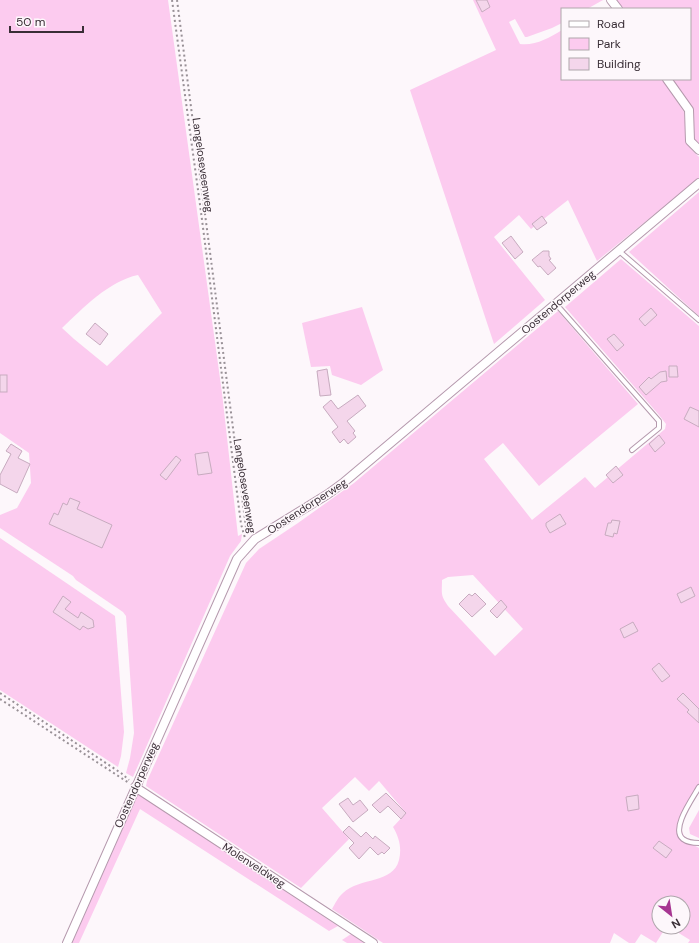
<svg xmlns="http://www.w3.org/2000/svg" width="699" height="943" font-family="'DM Sans',sans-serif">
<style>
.green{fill:#fccbef;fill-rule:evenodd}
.building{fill:#f4d6eb;stroke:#c7abbf}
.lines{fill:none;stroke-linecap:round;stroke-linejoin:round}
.service-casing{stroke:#b599ad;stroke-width:6}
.minor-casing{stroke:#b599ad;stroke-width:10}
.path{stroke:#989096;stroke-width:2;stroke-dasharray:2 3;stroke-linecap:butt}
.service{stroke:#fff;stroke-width:4}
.minor{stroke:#fff;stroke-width:8}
.labels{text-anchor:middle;stroke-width:3;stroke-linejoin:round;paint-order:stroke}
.street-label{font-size:11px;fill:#392e36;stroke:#fdf7fb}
</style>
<rect width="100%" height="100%" fill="#fdf7fb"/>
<g class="green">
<path d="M0,0H168L222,393L238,536L242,534L241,541L230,556L133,777L126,773L130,758L134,733L126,616L123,612L76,580L73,576L0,528V515L17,508L31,483L29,453L0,433ZM138,275L162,313L107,366L74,339L62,328C83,308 109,281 138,275Z"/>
<path d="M473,0H603L587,9H562V23L552,28L527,37H525L515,19L509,22L520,44C535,46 549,38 562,30V79H662L684,112L687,142L691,149L699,157V178L597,261L568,200L531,229L519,215L494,237L545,300L494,344L410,90L496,50Z"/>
<polygon points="616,0 699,0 699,146 694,139 693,110 671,79 690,79 690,9 622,9"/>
<polygon points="699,192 699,316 629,252"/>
<path d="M621,259L699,326V793C685,814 668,832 699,848V943H688L690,940L669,927H683V903H659V927H666L656,943L641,934L635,943H629L614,933L610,943H383L332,909C335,904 338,897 343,893C360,877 393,884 399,860C402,848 399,837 393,827L406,813L379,781L369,791L355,777L322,808L349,839L301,888L146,786L147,781L246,563L259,549L298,523L354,483L558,311L638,404L539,486L503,443L484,459L532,520L585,477L595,488L665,429L666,424L659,415L565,307ZM473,575L523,629L495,656L448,606C440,595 442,593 442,580L448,577Z"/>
<polygon points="362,307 383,370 361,385 332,375 330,366 311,367 302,323"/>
<polygon points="0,538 115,616 124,732 121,756 118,767 0,690"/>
<polygon points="138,794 338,926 329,931 140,809 79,943 72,943"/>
<polygon points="699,810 699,838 690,834 689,828"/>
<polygon points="351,934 364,943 347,943 342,940"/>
</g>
<g class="building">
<polygon points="476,0 487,0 490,7 482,12"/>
<polygon points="542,216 547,223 537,230 532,224"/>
<polygon points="511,236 523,252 515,259 502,243"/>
<polygon points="543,251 549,251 549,256 551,259 549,260 556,268 548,275 540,266 538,267 532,260"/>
<polygon points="651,308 657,315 645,326 639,319"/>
<polygon points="95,323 108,334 100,345 86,334"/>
<polygon points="614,334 624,345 617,351 607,339"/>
<polygon points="669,366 677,366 678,377 669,377"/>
<polygon points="327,369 331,395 320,396 317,371"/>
<polygon points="666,371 667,381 661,382 646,395 639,387 649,377 651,379 660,372"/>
<rect x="0" y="375" width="7" height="17"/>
<polygon points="358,395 366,406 347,421 355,431 353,433 356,437 348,444 344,439 340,443 332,432 338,427 323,407 331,400 338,409"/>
<polygon points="690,407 699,411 699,427 684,419"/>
<polygon points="659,435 665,443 655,452 649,444"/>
<polygon points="11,444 22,451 18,458 30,464 17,493 0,484 0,475 11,454 6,451"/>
<polygon points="208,452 212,473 198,475 195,454"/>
<polygon points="176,456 181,460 166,480 160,475"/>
<polygon points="616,466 623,475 613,483 606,475"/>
<polygon points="70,498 80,502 77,509 112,525 102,548 49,524 54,513 58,515 63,503 67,505"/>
<polygon points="560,514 566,524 550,533 546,526 546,523"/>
<polygon points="612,520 620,521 617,534 614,533 613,537 605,535 608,523 611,523"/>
<polygon points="691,587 695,596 681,603 677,594"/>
<polygon points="475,593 486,604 472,617 459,604 469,594 472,596"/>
<polygon points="63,596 71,602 65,609 78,618 81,612 93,620 94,627 88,629 83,626 80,630 53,612"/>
<polygon points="501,600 507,607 497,618 490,611"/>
<polygon points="633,622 638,631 624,638 620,629"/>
<polygon points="659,663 670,676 662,682 652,669"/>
<polygon points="683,693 699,709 699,723 687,712 689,710 677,699"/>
<polygon points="386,793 406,813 401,819 388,806 380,813 372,805"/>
<polygon points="638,795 639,809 628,811 626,797"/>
<polygon points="348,798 353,805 360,800 368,810 353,822 339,804"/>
<polygon points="349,826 361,837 366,832 373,839 375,836 390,848 384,854 382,852 378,855 370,847 359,859 349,848 354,843 343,832"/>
<polygon points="659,841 672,850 666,858 653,848"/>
</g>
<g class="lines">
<g class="service-casing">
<g id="service">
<polyline points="619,251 699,320"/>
<polyline points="556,304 659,421 659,428 632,450"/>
<path d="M699,787C693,798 670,829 683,839C687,842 694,843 699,843"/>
</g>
</g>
<g class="minor-casing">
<g id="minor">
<polyline points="611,0 618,9"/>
<polyline points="667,79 689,110 690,141 699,150"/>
<polyline points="135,787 373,943"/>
<polyline points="67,943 237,559 255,539 328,494 343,483 699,183"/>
</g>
</g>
<g class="path">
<polyline points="172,0 201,212 241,524 245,538"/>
<polyline points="177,0 247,535"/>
<polyline points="0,693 121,773 129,780"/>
<polyline points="0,699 129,783"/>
</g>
<use href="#service" class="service"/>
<use href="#minor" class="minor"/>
</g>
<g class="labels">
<g class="street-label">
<text transform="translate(203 165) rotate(82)" y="4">Langeloseveenweg</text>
<text transform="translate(558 302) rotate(-40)" y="4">Oostendorperweg</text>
<text transform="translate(245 486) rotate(81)" y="4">Langeloseveenweg</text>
<text transform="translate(307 506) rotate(-33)" y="4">Oostendorperweg</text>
<text transform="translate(136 785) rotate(-66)" y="4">Oostendorperweg</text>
<text transform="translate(254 865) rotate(33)" y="4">Molenveldweg</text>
</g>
</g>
<rect x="561" y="8" width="130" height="72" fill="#fdf7fb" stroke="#afa7ac"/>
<rect x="569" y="21" width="20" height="6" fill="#ffffff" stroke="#afa7ac"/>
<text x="597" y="28" font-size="12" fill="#392e36">Road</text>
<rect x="569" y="38" width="20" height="12" fill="#fccbef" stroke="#afa7ac"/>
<text x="597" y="48" font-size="12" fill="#392e36">Park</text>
<rect x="569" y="58" width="20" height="12" fill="#f4d6eb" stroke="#afa7ac"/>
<text x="597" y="68" font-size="12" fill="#392e36">Building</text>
<g transform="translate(671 915) rotate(150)"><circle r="19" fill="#fdf7fb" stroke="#afa7ac"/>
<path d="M0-3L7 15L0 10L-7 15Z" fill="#a73692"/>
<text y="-6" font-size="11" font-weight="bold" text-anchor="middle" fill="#392e36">N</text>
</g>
<path d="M10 26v6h73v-6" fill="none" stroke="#392e36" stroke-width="2"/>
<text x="16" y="26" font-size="12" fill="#392e36" stroke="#fdf7fb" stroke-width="3" paint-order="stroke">50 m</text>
</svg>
